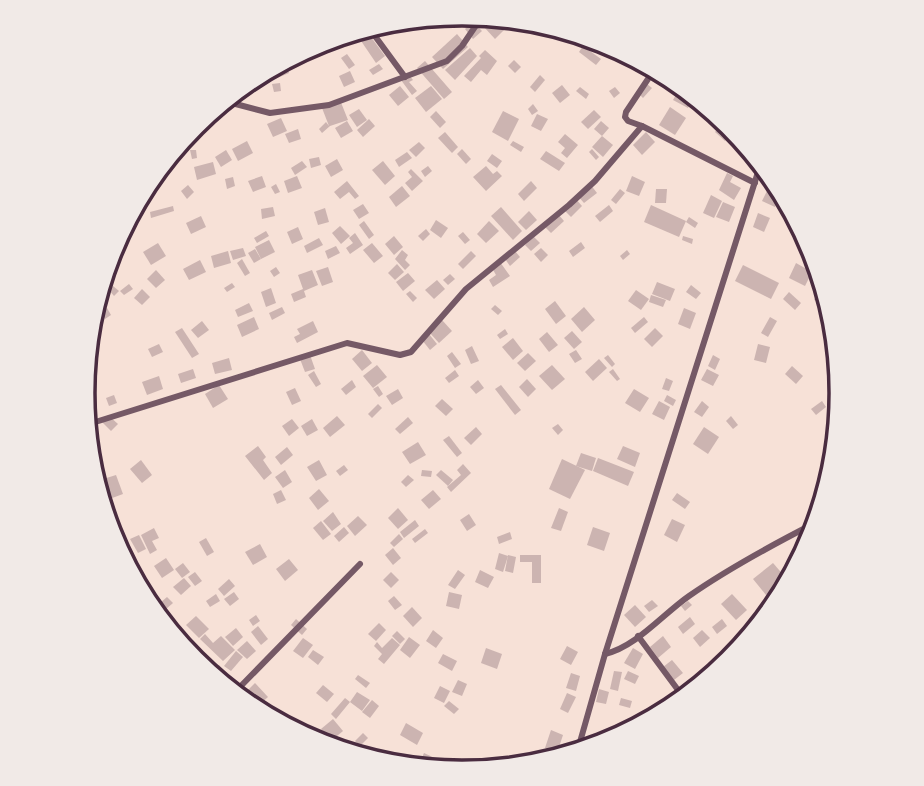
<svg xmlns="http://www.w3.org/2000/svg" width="924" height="786" font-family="Quicksand,sans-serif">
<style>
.building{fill:#ccb4b1}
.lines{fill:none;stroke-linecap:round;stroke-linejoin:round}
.minor{stroke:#755966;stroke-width:6}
.rim{fill:none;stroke:#4a2c40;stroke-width:3.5}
</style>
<rect width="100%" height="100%" fill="#f7e1d7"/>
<g class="building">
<polygon points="491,20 504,30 495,39 484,27"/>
<polygon points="473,22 482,31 473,39 465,29"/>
<polygon points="368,33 385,56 376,63 357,35"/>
<polygon points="457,34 468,47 443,69 432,57"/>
<polygon points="590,40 604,42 598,48"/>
<polygon points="315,44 321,52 314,57 308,49"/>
<polygon points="583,46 601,59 596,65 579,52"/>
<polygon points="470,48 477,56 455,80 445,70"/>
<polygon points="485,50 497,61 487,75 481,70 471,82 464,76 481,58 479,56"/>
<polygon points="300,54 304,61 291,69 287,63"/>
<polygon points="347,54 355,65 349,69 341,58"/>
<polygon points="630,58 640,65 637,70 627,63"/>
<polygon points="514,60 521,67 515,73 508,66"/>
<polygon points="425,61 452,92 444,99 417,68"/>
<polygon points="286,64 289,73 275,79 272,73"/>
<polygon points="379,64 383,69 373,75 369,70"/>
<polygon points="350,71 355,82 344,87 339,76"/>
<polygon points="408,74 413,80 409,82 417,91 412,95 401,80"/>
<polygon points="540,75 545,80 535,92 530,87"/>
<polygon points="280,83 281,91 274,92 272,84"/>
<polygon points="647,84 652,88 643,98 639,94"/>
<polygon points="562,85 570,95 560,103 552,93"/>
<polygon points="400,86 409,97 398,106 389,95"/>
<polygon points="431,86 442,99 426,112 415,98"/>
<polygon points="580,87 589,94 586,99 576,91"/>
<polygon points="615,87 620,93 614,98 609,91"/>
<polygon points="677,93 691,101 688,108 673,100"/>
<polygon points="340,100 348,120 330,126 322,133 319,129 326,122 329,126 322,108"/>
<polygon points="533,104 538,111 532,115 528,109"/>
<polygon points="670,107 686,118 675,135 659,125"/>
<polygon points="359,109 367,120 357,127 349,115"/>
<polygon points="594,110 601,117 588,129 581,122"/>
<polygon points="436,111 446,122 440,128 430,117"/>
<polygon points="503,111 519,119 508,141 492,132"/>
<polygon points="537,114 548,119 541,131 531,126"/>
<polygon points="281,118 287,131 273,137 267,124"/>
<polygon points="369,119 375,126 363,137 357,130"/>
<polygon points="347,121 353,131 341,138 335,128"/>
<polygon points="601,121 609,128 602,136 594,129"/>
<polygon points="724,121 734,131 725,141 715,132"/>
<polygon points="298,129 301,139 289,143 285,134"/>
<polygon points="445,132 458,147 452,153 438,138"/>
<polygon points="646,132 655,142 642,155 633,145"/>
<polygon points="565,134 578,145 567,158 561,153 565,148 558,142"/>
<polygon points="602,136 613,145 603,157 592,147"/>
<polygon points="247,141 253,153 238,161 232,149"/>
<polygon points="513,141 524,147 521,152 510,145"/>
<polygon points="419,142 425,148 416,157 409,150"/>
<polygon points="462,149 471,159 466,164 457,154"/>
<polygon points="592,149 599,157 596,160 589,152"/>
<polygon points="190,150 196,150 197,158 192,159"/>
<polygon points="226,150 232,160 221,167 215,157"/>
<polygon points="546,151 565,163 559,171 540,159"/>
<polygon points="407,152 412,158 399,167 395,160"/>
<polygon points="492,154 502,161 497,168 487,161"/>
<polygon points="319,157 321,165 311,168 309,159"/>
<polygon points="337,159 343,170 331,177 325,166"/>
<polygon points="302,161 307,167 295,175 291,168"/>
<polygon points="383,161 395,176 385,185 372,170"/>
<polygon points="213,162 216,174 197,180 194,167"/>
<polygon points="428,166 432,171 425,177 421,171"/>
<polygon points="486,166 493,174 497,171 502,176 486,191 473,177"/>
<polygon points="411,169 423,181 412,191 405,183 412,177 408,172"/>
<polygon points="727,173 733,176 730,182 741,188 734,200 719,190"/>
<polygon points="262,176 266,187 253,192 248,181"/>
<polygon points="297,176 302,188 288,193 284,181"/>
<polygon points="632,176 645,182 639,196 626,191"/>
<polygon points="233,177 235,186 227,189 225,179"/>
<polygon points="347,181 359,196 355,199 349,192 340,199 334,192"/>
<polygon points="531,181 537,188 524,201 518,194"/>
<polygon points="276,184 280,192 275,194 271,187"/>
<polygon points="590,184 597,193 584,203 577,195"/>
<polygon points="188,185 194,192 187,199 181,191"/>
<polygon points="402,186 410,196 396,207 389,197"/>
<polygon points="769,187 773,190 779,199 775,207 762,201"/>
<polygon points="620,189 625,193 616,204 611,200"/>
<polygon points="656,189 667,189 666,203 655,203"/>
<polygon points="711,195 722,201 714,218 703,213"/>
<polygon points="575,198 582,206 571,217 563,209"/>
<polygon points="723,202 735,207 729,222 716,217"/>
<polygon points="363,204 369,213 359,219 353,210"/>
<polygon points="609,205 613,211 600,222 595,216"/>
<polygon points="651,205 686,221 679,237 644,222"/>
<polygon points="173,206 174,211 151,218 150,212"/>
<polygon points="273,207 275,216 262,219 261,209"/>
<polygon points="501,207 522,231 513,240 491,216"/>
<polygon points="325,208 329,222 318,225 314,212"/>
<polygon points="529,211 537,220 526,230 518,222"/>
<polygon points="758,213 770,218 764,232 753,227"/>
<polygon points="558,214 564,221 551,233 545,227"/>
<polygon points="201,216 206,227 191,234 186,223"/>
<polygon points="689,217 698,223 695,228 686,222"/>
<polygon points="436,220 448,228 441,238 430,230"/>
<polygon points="364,221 374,235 369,239 359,225"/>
<polygon points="489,221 499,231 486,243 477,234"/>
<polygon points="340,226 350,236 341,244 332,233"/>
<polygon points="298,227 303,239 292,244 287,232"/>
<polygon points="426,229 430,234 423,241 418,236"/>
<polygon points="266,231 269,236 257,243 254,238"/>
<polygon points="463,232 470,240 465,244 458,236"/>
<polygon points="355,233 363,245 350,254 346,248 353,243 349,238"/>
<polygon points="394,236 403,247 394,255 385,244"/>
<polygon points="533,236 540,243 531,251 525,245"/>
<polygon points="683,236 693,239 692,244 682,240"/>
<polygon points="119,238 123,243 111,253 112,248"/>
<polygon points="319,238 323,245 307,253 304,246"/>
<polygon points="269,240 275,252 261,259 255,247"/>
<polygon points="581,242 585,248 573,257 569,251"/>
<polygon points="158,243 166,256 151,265 143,252"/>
<polygon points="372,243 383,256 374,263 363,250"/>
<polygon points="336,246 340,253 328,259 325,251"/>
<polygon points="243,248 246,256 233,260 230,251"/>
<polygon points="541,248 548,255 541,262 534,254"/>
<polygon points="255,249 261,259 254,263 248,253"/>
<polygon points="402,250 408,255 405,260 410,265 405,270 395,259"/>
<polygon points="627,250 630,254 623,260 620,256"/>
<polygon points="228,251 231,263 214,268 211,256"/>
<polygon points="471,251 476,256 463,269 458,264"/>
<polygon points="515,251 520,257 510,266 505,259"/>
<polygon points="242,259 250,273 245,276 237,263"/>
<polygon points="200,260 206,272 189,280 183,269"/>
<polygon points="500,262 510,276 493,287 489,280 496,275 492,268"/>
<polygon points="796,263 812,272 805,286 789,278"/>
<polygon points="397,264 404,272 395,280 388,273"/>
<polygon points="743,265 779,283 771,299 735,281"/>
<polygon points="276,267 280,273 274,277 270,271"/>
<polygon points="328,267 333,282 322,286 316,271"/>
<polygon points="156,270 165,280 156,288 147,279"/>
<polygon points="312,270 318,285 304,291 306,297 294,302 291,294 303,289 298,275"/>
<polygon points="408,273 415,281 403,291 396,282"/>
<polygon points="450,274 455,279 448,285 443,280"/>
<polygon points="818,276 820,286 823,303 814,300 820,287 813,283"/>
<polygon points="437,280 445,289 434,299 425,290"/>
<polygon points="657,282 675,289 670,301 652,294"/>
<polygon points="232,283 235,287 227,292 224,288"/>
<polygon points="129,284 133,289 124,295 120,291"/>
<polygon points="691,285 701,293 696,299 686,292"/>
<polygon points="113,286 119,291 114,296 109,290"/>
<polygon points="271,288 276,303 266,307 261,292"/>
<polygon points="142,289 150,297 142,305 134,298"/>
<polygon points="636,290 649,299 641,310 628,301"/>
<polygon points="410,291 417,298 413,302 406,294"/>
<polygon points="789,292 801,303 795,310 783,299"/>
<polygon points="651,295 666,300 663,307 649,302"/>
<polygon points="555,301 566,316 556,324 545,309"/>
<polygon points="249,303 253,311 238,317 235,310"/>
<polygon points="495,305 502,311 498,315 491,309"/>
<polygon points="282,307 285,313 272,320 269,313"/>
<polygon points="584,307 595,320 582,332 571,319"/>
<polygon points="107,308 111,315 105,319 101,311"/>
<polygon points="684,308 696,313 690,329 678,324"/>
<polygon points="254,317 259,329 242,337 237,325"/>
<polygon points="644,317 648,322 635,333 631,328"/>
<polygon points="770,317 777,321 768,337 761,333"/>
<polygon points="442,320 452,331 439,343 429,332"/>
<polygon points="202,321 209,330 198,338 191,330"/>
<polygon points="313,321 318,332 297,343 294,337 300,334 297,329"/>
<polygon points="182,328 199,354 192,358 175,332"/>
<polygon points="655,328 663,336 652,347 644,339"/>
<polygon points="505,329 508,334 500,339 497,335"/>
<polygon points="572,331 582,342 574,349 564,338"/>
<polygon points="547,332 558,345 549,352 539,339"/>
<polygon points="429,334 437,344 430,350 422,340"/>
<polygon points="513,338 523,351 513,360 502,347"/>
<polygon points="159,344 163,352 152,357 148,349"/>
<polygon points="758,344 770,347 766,363 754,360"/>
<polygon points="472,346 479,361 471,364 465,350"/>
<polygon points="362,350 372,363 362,371 352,359"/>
<polygon points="576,350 582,359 575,363 569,354"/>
<polygon points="452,352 461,364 455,368 447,356"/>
<polygon points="528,353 536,361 525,371 517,363"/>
<polygon points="310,355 315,369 305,372 300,359"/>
<polygon points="608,355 615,364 612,367 604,358"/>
<polygon points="713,355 720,359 715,370 708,366"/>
<polygon points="229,358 232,370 215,374 212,363"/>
<polygon points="599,359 607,368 593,381 585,372"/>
<polygon points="377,365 387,377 373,388 363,376"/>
<polygon points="552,365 565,379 552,390 539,376"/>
<polygon points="792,366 803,376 796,384 785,374"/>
<polygon points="193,369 196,378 181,383 178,374"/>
<polygon points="613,369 620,379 617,381 609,372"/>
<polygon points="707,369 719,375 713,386 701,380"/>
<polygon points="455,370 459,376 449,383 445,378"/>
<polygon points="314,371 321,384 316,387 308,375"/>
<polygon points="159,376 163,389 147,395 142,382"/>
<polygon points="666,378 673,381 669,391 662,389"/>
<polygon points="527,379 536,389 528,397 519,387"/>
<polygon points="352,380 356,387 346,395 341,389"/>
<polygon points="478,380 484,388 476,394 470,387"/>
<polygon points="219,385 228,399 213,408 205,394"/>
<polygon points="501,385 521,410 515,415 495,389"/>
<polygon points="378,386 383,394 379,397 373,389"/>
<polygon points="295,388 301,401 292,405 286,392"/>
<polygon points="398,389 403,398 392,405 386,396"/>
<polygon points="634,389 649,398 640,412 625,403"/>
<polygon points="114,395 117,403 109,406 106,398"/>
<polygon points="667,395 676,400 673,406 664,401"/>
<polygon points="442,399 453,409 446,416 435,406"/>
<polygon points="659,401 670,407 664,420 652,414"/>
<polygon points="702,401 709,407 702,417 694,412"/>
<polygon points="822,401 826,407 816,415 811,409"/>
<polygon points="378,404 382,408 372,418 368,414"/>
<polygon points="108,415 118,424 111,431 102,422"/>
<polygon points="337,416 345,425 330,437 323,428"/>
<polygon points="731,416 738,425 733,429 726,421"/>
<polygon points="408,417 413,423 400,434 395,429"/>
<polygon points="292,419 299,428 289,436 282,426"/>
<polygon points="312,419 318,430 307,436 301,426"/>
<polygon points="558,424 563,430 558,435 552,428"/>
<polygon points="476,427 482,434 471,445 464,438"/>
<polygon points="704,427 719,437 708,454 693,444"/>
<polygon points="449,436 462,453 457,457 443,440"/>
<polygon points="418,442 426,455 410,464 402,452"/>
<polygon points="258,446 266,457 263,460 272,473 264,480 245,456"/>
<polygon points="623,446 640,453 635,467 617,459"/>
<polygon points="287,447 293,455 281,465 275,457"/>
<polygon points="581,453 596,458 592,471 576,466"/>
<polygon points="598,458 634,472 628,486 593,471"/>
<polygon points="562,459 585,470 570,499 549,489"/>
<polygon points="141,460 152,475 142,483 130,469"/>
<polygon points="319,460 327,475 316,481 307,467"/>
<polygon points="463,464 471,473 451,492 447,487 461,475 457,470"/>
<polygon points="344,465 348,470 340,476 336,471"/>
<polygon points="285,470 292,482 283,488 275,477"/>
<polygon points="422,470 432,471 431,477 421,476"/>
<polygon points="441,470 453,480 448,486 436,475"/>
<polygon points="116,475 123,494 104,501 100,480"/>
<polygon points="408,475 414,480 406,487 401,482"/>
<polygon points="319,489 329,501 318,510 309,498"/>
<polygon points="281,490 286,500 277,504 273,494"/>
<polygon points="433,490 441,499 429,509 421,500"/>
<polygon points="677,493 690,502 685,509 672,500"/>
<polygon points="398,508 408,520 398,529 388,518"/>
<polygon points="559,508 568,512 561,531 551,528"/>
<polygon points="333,512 341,524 332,531 323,521"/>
<polygon points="469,514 476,525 467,531 460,520"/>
<polygon points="358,516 367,525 355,536 347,526"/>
<polygon points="672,519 685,525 677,542 664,535"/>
<polygon points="415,520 419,526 404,538 400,532"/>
<polygon points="321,521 331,534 323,540 313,528"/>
<polygon points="122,527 125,541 115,543 110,529"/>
<polygon points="344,527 349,533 339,542 334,536"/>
<polygon points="593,527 610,533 604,551 587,545"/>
<polygon points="154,528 159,538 152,541 157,550 150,554 141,535"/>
<polygon points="425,529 428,533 415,543 412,539"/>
<polygon points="510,532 512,539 499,544 497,537"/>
<polygon points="399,534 403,539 394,547 390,543"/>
<polygon points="139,535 146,549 138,553 130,539"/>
<polygon points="206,538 214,552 207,556 199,542"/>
<polygon points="260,544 267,557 253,565 245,552"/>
<polygon points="393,548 401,558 393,565 385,555"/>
<polygon points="499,553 508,556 503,572 495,569"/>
<polygon points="508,555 516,557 513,573 505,571"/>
<polygon points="520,555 541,555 541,583 532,583 532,562 520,562"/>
<polygon points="166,558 174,570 162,578 154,566"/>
<polygon points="289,559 298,570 285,581 276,569"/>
<polygon points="183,563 190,572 182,578 175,569"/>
<polygon points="773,563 786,578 766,595 753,579"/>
<polygon points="458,570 465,575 455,589 448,585"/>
<polygon points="480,570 494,577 488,588 475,582"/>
<polygon points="195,572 202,581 195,586 188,577"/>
<polygon points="391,572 399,580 391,588 383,580"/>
<polygon points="184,578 191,586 181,595 173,587"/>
<polygon points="229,579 235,586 224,596 218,589"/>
<polygon points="234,592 239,599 230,606 224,599"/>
<polygon points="449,592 462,595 459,609 446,606"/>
<polygon points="216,594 220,601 210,607 206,601"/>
<polygon points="732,594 747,610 736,620 721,604"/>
<polygon points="394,596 402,605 395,610 388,601"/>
<polygon points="167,597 173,603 165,610 160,603"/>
<polygon points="652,600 658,606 649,612 644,606"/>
<polygon points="688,601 692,605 685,611 681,606"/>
<polygon points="157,602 168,615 165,618 155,603"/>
<polygon points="635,605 646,617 635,627 624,615"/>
<polygon points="412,607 422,618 413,627 403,616"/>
<polygon points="256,615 260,621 253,626 249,620"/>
<polygon points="169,616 176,623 171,627 166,619"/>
<polygon points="196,616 209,629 199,638 186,625"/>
<polygon points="690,617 695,624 683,634 678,627"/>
<polygon points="296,619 307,629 302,635 291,625"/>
<polygon points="722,619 727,626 717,634 712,627"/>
<polygon points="379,623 386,630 376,641 368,634"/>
<polygon points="258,626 268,639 261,645 251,632"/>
<polygon points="236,628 243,637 233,646 225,637"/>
<polygon points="433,630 443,638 436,648 426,641"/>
<polygon points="702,630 710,638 700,647 693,638"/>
<polygon points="397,631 405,639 400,644 392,636"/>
<polygon points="205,634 213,643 221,636 235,650 223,661 200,639"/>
<polygon points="663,636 671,647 658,658 650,647"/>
<polygon points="409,637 420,645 410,658 400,650"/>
<polygon points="303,638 313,645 303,658 293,651"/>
<polygon points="392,638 400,645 384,664 378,659 382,654 374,646 377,642 382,648"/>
<polygon points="247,641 256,651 247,659 237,650"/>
<polygon points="567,646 578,652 571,665 560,659"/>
<polygon points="486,648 502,654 497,669 481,663"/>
<polygon points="633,648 643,654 635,669 624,663"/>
<polygon points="313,650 324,657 318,665 308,657"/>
<polygon points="236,651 243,657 231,671 224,666"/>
<polygon points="443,654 457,661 452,671 438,663"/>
<polygon points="198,657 207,667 205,669 194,661"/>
<polygon points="672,660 683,673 674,680 663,667"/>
<polygon points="219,665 228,675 222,679 212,671"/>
<polygon points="614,671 622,672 618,691 610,689"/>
<polygon points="628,671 639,676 635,684 624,679"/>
<polygon points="571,673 580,676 576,691 566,688"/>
<polygon points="358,675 370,683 366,688 355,679"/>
<polygon points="458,680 467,684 462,696 452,692"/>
<polygon points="255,683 268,697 259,705 244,694"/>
<polygon points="323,685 334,694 327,702 316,693"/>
<polygon points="440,686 450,691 444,703 434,698"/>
<polygon points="599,689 609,692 606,704 596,702"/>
<polygon points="357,692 370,700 362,711 350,702 336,719 331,714 345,698 350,702"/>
<polygon points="567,693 576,697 568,713 560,709"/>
<polygon points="621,698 632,701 630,708 619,705"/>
<polygon points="372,700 379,706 370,718 362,712"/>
<polygon points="449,701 459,709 454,714 444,706"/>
<polygon points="333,719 343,731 331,741 321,729"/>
<polygon points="406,723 423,733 417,745 400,735"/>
<polygon points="551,730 563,735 557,753 545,748"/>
<polygon points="363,733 368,738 360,746 355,741"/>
<polygon points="424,753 439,760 436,767 420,762"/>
</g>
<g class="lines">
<g class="minor">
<polyline points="372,32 405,77"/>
<polyline points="228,102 270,113 329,105 447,61 462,46 481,18"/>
<polyline points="642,126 755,183"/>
<polyline points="89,424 347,343 400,355 411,352 466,289 569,205 595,181 642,126 628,121 625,117 626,112 652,73"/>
<polyline points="638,636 681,694"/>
<path d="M605,654C636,647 663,614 689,596C729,568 772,545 815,523"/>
<polyline points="237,690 360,564"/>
<polyline points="578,749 605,654 759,169"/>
</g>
</g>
<path d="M0 0H924V786H0ZM95 393a367 367 0 1 1 734 0a367 367 0 1 1-734 0Z" fill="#f1eae7" fill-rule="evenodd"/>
<path class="rim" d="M95 393a367 367 0 1 1 734 0a367 367 0 1 1-734 0Z"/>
</svg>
